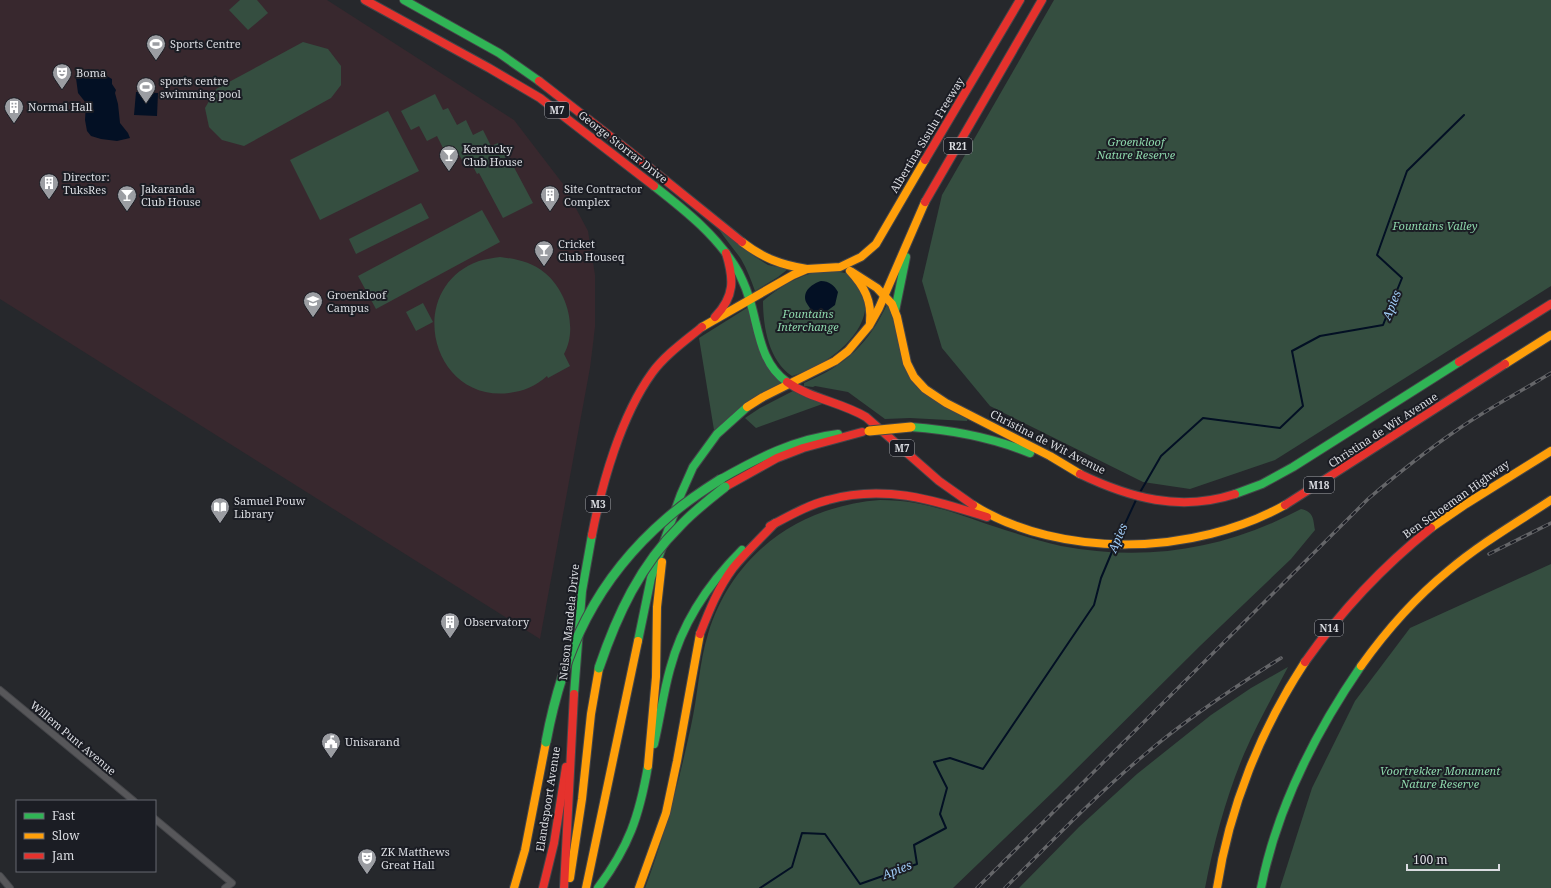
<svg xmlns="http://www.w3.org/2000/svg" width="1551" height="888" font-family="'Noto Serif',serif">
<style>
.education{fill:#38282e}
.green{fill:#354e40}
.water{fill:#031024}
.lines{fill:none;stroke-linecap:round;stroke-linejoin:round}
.stream{stroke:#031024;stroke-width:2}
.street-casing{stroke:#444549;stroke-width:8}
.fast-casing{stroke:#444549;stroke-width:10}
.slow-casing{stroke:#444549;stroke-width:10}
.jam-casing{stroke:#444549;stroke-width:10}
.street{stroke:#57575a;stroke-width:6}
.fast{stroke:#30b455;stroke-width:8}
.slow{stroke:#ff9f0a;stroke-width:8}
.jam{stroke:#e5322d;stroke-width:8}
.rail-casing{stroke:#656669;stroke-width:3.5}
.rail{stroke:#1b1d24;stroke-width:2;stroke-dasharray:6;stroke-linecap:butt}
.fast-bridge-casing{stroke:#444549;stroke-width:11;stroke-linecap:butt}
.slow-bridge-casing{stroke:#444549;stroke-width:11;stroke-linecap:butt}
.fast-bridge{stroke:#30b455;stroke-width:9}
.slow-bridge{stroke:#ff9f0a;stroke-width:9}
.labels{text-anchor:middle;stroke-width:4;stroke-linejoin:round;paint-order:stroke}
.shield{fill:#1b1d24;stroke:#a1a3a8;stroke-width:1}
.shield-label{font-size:10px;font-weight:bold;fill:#dadce1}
.poi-label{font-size:11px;fill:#dadce1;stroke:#1b1d24;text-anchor:start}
.street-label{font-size:11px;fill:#dadce1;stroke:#1b1d24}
.park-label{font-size:11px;font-style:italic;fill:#8dd6ab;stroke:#1b1d24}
.water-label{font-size:12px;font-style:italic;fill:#a0ccf7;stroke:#1b1d24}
</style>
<rect width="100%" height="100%" fill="#26282c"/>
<polygon class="education" points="0,0 327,0 514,120 563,184 588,231 595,275 595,327 590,368 540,639 0,299"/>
<g class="green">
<polygon points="240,0 257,0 268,13 248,30 229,10"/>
<polygon points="1054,0 1551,0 1551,286 1275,460 1190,489 1143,482 990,406 942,348 922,281 942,195"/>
<polygon points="303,42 328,49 341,66 341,85 331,98 244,146 222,140 209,127 205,108 216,89"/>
<polygon points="435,94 443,110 448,108 457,125 466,120 473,135 483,130 491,146 498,143 506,157 508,156 533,203 503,218 479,173 477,174 468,157 462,160 454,146 444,150 437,136 427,141 419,126 411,130 401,111"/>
<polygon points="388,111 419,171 320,220 290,160"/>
<polygon points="421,203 429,218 356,254 349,239"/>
<polygon points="482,210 500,242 376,309 358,276"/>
<path d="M718,228L754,256L768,265L788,269L778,277L755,291C751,280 747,269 741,259C734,249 725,239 718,228Z"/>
<path d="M500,257C516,259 532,262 545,273C567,291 578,329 564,354L570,366L548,378L547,376C536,386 524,391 509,393C430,402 404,288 479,261C485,259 493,258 500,257Z"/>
<path d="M825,269L850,274C854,279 862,287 864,293C873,324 842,352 818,365C810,370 801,373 792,376C769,361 763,327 763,301C785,283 797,277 825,269Z"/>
<path d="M888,302C901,328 897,370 920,390C931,399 955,410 968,417L967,421L910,418L885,419L848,392L815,386L813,387L804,386V383C846,365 869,344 888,302Z"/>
<polygon points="423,303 433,322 416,331 406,312"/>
<polygon points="750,306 754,325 782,382 714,430 699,338"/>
<polygon points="793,391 828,402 756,428 745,418 760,408"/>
<path d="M880,500C928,500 961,516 1005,530C1024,536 1042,542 1061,546C1146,562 1224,550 1301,509C1314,512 1313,519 1315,530L1291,559L1201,645L1056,789L953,888H645C665,835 679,781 691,726C698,695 699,663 708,634C732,554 799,506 880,500Z"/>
<polygon points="1551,564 1551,888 1280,888 1312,788 1355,701 1410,628"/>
<path d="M1288,667C1273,696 1257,724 1244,754C1226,797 1214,842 1205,888H1019L1079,827L1137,774L1211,715L1251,688Z"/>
</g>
<g class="water">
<polygon points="88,69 100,72 112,79 112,84 116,90 115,93 118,104 120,123 128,133 130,138 117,141 101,139 91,136 87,131 85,120 86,103 78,93 76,78 80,73"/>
<polygon points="136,92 158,93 157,116 134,115"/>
<path d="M821,281C829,281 834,285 838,292L835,305L823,314L813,313C811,309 808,306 806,302C802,291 812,284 821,281Z"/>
</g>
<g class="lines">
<g class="stream">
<polyline points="1139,494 1161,456 1203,418 1280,428 1303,406 1292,351 1320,336 1383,325 1402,278 1377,255 1407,171 1464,115"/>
<polyline points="1117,541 1136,500"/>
<polyline points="760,888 792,867 802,833 825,834 860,884 917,864 914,845 946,828 940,814 947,788 934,762 950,758 983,769 1094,605 1101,578 1114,547"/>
</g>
<g class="street-casing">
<g id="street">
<polyline points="0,690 134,801"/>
<polyline points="155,819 232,883 225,888"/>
<polyline points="0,876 10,888"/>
</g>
</g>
<g class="fast-casing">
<g id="fast">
<polyline points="404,0 499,53 539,81"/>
<path d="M654,186C686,211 719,237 739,273C744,283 748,293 751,304C759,332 761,364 787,382"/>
<polyline points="895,311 906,257"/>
<path d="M911,427C953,430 991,437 1030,453"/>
<path d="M721,479C758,458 795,439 838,434"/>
<polyline points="1235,494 1262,484 1293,467 1459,362"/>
<polyline points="638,641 651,578 681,494 693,467 717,434 747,407"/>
<polyline points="574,694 582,591 592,535"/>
<path d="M654,744C660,719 663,694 670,669C682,623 709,583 742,550"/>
<path d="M598,888C629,846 639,817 648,766"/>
<path d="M1261,888C1277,807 1315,733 1361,666"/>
</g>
</g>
<g class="slow-casing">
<g id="slow">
<path d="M742,242C763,258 781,265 807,269"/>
<path d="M850,271C864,286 872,301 870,322"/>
<polyline points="852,272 877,288 892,304 897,317 907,363 914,377 925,389 946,403 1050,456 1080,474"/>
<polyline points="702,327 793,275 807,269 840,267 861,257 876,244 925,160"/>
<polyline points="1505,364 1551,335"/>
<polyline points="747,407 763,397 835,361 848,351 869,326 879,308 925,202"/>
<path d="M973,505C1062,560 1195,555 1285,505"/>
<polyline points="1431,528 1466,504 1551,451"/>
<path d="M1361,666C1386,631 1415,598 1448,571C1480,544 1516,523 1551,500"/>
<polyline points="648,766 656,677 657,607 662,562"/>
<polyline points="570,878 582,799 591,714 599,668"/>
<polyline points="514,888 525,850 546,742"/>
<polyline points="586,888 638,641"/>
<polyline points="639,888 666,813 677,761 700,634"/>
<path d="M1217,888C1229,808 1261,729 1305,662"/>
</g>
</g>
<g class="jam-casing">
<g id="jam">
<polyline points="365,0 489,68 540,98 654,186"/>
<polyline points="539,81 629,151 742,242"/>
<polyline points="925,160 1020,0"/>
<polyline points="925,202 1042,0"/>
<path d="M715,317C735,296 734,279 726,253"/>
<polyline points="1459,362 1551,304"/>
<path d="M787,382C811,399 841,402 866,417L939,481L973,505"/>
<path d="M1080,474C1130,498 1180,512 1235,494"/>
<polyline points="725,487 777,458 803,448 862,432"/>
<polyline points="1285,505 1505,364"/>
<path d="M770,526C789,516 808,505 828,500C885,484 933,500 987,517"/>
<path d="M592,535C602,483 621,416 652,373C665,355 685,341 702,327"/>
<path d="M700,634C709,611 718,588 733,568C746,552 761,538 775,523"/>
<path d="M1305,662C1341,611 1382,567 1431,528"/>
<polyline points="543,888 554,843 566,767"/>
<polyline points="564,888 574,694"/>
</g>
</g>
<use href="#street" class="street"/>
<use href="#fast" class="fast"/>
<use href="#slow" class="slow"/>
<use href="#jam" class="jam"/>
<g class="rail-casing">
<g id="rail">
<polyline points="1489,554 1551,523"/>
<path d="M977,888L1368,499C1396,475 1426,451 1457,430C1487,409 1520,392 1551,373"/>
<path d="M1005,888C1050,843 1094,797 1143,756C1186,719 1233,688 1281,658"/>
</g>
</g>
<use href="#rail" class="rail"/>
<g class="fast-bridge-casing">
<g id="fast-bridge">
<path d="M599,668C617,615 640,565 681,525C694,511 710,499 725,487"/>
<path d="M546,742C563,651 596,579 667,518C684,503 702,491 721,479"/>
</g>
</g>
<g class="slow-bridge-casing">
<polyline id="slow-bridge" points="869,431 911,427"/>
</g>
<use href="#fast-bridge" class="fast-bridge"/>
<use href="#slow-bridge" class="slow-bridge"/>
</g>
<defs>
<g id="stadium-pin" transform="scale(1)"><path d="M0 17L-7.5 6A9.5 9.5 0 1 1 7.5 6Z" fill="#9b9da2" stroke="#1b1d24"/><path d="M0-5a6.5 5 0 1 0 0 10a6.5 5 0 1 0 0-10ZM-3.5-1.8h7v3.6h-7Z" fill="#fff"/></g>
<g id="theatre-pin" transform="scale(1)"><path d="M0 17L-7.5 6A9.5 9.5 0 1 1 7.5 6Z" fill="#9b9da2" stroke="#1b1d24"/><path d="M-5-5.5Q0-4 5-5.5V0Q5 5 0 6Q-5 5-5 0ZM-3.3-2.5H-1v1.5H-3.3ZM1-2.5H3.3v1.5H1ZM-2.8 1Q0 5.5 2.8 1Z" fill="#fff"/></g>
<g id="building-pin" transform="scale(1)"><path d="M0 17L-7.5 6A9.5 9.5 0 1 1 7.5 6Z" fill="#9b9da2" stroke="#1b1d24"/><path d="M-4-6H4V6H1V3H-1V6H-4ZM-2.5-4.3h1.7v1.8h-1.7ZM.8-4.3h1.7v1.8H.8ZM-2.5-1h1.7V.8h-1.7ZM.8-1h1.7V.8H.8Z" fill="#fff"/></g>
<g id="bar-pin" transform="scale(1)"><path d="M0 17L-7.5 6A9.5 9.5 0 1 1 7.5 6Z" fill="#9b9da2" stroke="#1b1d24"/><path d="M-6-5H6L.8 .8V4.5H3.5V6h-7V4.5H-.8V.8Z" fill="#fff"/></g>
<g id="university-pin" transform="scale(1)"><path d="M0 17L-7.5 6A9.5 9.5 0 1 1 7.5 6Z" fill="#9b9da2" stroke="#1b1d24"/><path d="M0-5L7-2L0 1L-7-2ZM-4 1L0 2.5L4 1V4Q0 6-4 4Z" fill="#fff"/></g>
<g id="library-pin" transform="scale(1)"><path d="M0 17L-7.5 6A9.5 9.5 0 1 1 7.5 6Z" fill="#9b9da2" stroke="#1b1d24"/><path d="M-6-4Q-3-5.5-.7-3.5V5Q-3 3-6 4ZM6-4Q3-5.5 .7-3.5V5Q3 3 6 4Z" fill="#fff"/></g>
<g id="civic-pin" transform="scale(1)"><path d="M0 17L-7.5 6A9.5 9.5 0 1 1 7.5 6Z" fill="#9b9da2" stroke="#1b1d24"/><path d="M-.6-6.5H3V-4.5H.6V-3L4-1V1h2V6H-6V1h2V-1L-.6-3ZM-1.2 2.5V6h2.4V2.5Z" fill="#fff"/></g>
</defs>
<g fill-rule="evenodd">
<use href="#stadium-pin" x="156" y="44"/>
<use href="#theatre-pin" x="62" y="73"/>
<use href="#stadium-pin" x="146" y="87"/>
<use href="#building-pin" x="14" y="107"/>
<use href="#bar-pin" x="449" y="155"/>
<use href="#building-pin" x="49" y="183"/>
<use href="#bar-pin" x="127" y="195"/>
<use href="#building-pin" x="550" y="195"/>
<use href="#bar-pin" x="544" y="250"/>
<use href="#university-pin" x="313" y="301"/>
<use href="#library-pin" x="220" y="507"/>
<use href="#building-pin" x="450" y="622"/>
<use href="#civic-pin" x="331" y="742"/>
<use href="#theatre-pin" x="367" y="858"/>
</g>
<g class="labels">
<g class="shield">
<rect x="545" y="102" width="24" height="16" rx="3"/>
<rect x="944" y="138" width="28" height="16" rx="3"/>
<rect x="890" y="440" width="24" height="16" rx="3"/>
<rect x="1304" y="477" width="30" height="16" rx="3"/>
<rect x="586" y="496" width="24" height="16" rx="3"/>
<rect x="1315" y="620" width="28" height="16" rx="3"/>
</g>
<g class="shield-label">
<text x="557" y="114">M7</text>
<text x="958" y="150">R21</text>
<text x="902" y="452">M7</text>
<text x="1319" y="489">M18</text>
<text x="598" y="508">M3</text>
<text x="1329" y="632">N14</text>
</g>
<g class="poi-label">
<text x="170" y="48">Sports Centre</text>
<text x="76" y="77">Boma</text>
<text x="160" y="85">sports centre<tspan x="160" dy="13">swimming pool</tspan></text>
<text x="28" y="111">Normal Hall</text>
<text x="463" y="153">Kentucky<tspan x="463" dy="13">Club House</tspan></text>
<text x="63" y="181">Director:<tspan x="63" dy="13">TuksRes</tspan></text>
<text x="141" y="193">Jakaranda<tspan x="141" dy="13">Club House</tspan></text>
<text x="564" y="193">Site Contractor<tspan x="564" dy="13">Complex</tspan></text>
<text x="558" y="248">Cricket<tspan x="558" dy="13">Club Houseq</tspan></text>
<text x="327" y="299">Groenkloof<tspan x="327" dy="13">Campus</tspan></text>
<text x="234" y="505">Samuel Pouw<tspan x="234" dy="13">Library</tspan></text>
<text x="464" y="626">Observatory</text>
<text x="345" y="746">Unisarand</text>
<text x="381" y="856">ZK Matthews<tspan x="381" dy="13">Great Hall</tspan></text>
</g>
<g class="street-label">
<text transform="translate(927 135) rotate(-59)" y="4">Albertina Sisulu Freeway</text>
<text transform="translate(623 147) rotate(38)" y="4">George Storrar Drive</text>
<text transform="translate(1383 430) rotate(-33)" y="4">Christina de Wit Avenue</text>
<text transform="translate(1048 442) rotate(27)" y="4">Christina de Wit Avenue</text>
<text transform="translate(1456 499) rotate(-35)" y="4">Ben Schoeman Highway</text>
<text transform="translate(569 622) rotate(-84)" y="4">Nelson Mandela Drive</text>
<text transform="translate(73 738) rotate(40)" y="4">Willem Punt Avenue</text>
<text transform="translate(548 799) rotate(-81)" y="4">Elandspoort Avenue</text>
</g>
<g class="park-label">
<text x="1136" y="146">Groenkloof<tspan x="1136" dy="13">Nature Reserve</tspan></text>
<text x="1435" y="230">Fountains Valley</text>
<text x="808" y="318">Fountains<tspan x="808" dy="13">Interchange</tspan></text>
<text x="1440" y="775">Voortrekker Monument<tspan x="1440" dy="13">Nature Reserve</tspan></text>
</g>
<g class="water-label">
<text transform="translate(1392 305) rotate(-68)" y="4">Apies</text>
<text transform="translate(1118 538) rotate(-67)" y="4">Apies</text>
<text transform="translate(897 870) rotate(-21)" y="4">Apies</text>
</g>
</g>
<rect x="16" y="800" width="140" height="72" fill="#1b1d24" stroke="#676970"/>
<rect x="24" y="813" width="20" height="6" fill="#30b455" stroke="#676970"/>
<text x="52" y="820" font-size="12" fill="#dadce1">Fast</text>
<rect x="24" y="833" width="20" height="6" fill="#ff9f0a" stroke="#676970"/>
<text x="52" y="840" font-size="12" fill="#dadce1">Slow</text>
<rect x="24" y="853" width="20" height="6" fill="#e5322d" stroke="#676970"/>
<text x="52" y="860" font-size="12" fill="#dadce1">Jam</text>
<path d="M1407 864v6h92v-6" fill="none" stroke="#dadce1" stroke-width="2"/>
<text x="1413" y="864" font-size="12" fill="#dadce1" stroke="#1b1d24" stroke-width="3" paint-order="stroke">100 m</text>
</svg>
